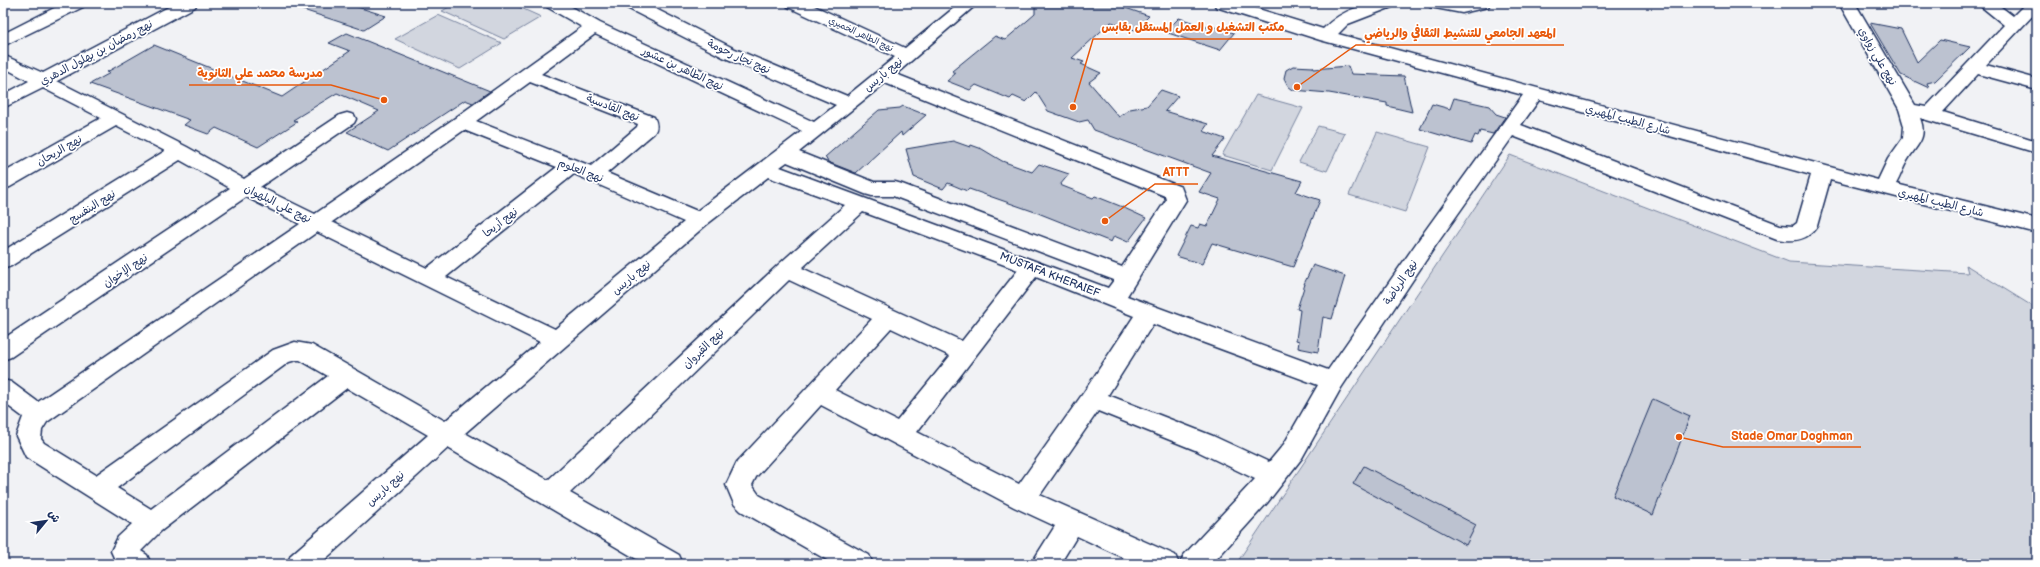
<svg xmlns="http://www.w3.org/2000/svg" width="2040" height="567" font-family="'Balsamiq Sans','Playpen Sans Arabic',sans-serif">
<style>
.green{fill:#d2d6df;stroke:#76829e}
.building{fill:#bcc2d0;stroke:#1b2f5e}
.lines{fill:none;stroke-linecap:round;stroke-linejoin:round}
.minor-casing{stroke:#1b2f5e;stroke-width:3}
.minor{fill:#fff;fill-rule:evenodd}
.labels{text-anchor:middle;stroke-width:3.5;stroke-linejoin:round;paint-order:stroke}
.far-street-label{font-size:9px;fill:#1b2f5e;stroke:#fff}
.street-label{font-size:11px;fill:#1b2f5e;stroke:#fff}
.leader{fill:none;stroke:#e8590c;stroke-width:1.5}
.callout-dot{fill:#e8590c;stroke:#fff;stroke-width:1.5}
.callout-label{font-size:12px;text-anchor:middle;font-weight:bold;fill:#e8590c;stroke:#fff;stroke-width:3.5;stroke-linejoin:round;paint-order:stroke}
</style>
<rect width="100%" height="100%" fill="#f1f2f5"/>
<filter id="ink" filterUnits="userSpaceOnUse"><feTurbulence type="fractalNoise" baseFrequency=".025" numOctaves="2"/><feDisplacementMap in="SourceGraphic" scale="8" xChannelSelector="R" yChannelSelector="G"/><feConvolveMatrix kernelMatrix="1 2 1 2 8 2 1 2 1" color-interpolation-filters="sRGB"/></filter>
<g filter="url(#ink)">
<g class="green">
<polygon points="456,3 510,3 541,17 504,39 442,11"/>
<polygon points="438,15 502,43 460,69 395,39"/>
<polygon points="1256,95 1303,108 1272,170 1222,155"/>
<polygon points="1318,126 1345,133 1327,171 1299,162"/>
<polygon points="1377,132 1430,147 1405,212 1349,195"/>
<polygon points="1510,155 1789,262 1968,273 1966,265 2037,309 2037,564 1236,564"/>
</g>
<g class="building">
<polygon points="292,3 345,3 386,16 364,30 291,6"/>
<polygon points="1035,3 1111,3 1149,16 1135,30 1111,22 1072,58 1084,62 1081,64 1101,73 1089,82 1119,117 1130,109 1147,106 1161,90 1178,96 1165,111 1208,124 1203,131 1225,139 1212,156 1302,181 1296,192 1320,200 1293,267 1212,243 1202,264 1176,256 1191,226 1198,228 1200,224 1207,226 1220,199 1199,192 1211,173 1094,130 1088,120 1079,122 1048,111 1036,92 1026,102 1013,96 1010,99 976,85 970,90 947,81 956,73 952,71 995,36 1005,40 1035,14"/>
<polygon points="1179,18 1210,28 1211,26 1234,33 1220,50 1165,32"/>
<polygon points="1870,23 1901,29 1917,62 1940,40 1970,47 1935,81 1927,83 1929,88 1901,75"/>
<polygon points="347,33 490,91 473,103 465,100 388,151 347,132 379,111 337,93 293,120 297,122 258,147 216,128 208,134 184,125 190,120 90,84 110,73 107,72 154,45 282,97 350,51 329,43"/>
<polygon points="1293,66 1313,67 1314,69 1348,66 1351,74 1404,76 1412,112 1387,106 1387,103 1329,93 1293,90 1288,86 1284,78 1286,70"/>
<polygon points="1454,98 1489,106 1496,114 1505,117 1493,134 1480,131 1478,136 1475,135 1471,144 1420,129 1432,104 1450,109"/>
<polygon points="903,106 926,115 902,136 901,132 856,173 828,162 825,157 879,110 900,108"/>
<polygon points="953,141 970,147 971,145 982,149 1002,161 1032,172 1039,164 1069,174 1060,185 1093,198 1095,196 1120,206 1146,218 1128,242 1114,236 1111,242 1038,213 969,189 967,191 948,183 943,189 914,177 906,149"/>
<polygon points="1313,265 1345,276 1332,319 1323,317 1318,352 1298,348 1299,341 1296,340 1300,310 1297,309 1305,284 1304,284"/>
<polygon points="1653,399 1690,416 1653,515 1613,496"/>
<polygon points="1364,466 1476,525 1466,545 1353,484"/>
</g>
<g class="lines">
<g class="minor-casing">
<g id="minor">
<polygon points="64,3 85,3 83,7 3,46 3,34"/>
<path d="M176,3H197L195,7L57,81L187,147L244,179L340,115L347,113L354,115L356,119L354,123L260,187L315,214L455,118L582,27L547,7L545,3H565L600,23L814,122L836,105L723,57L625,7L623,3H644L735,49L847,96L895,57L788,7L786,3H808L905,48L960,3H978L896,74L1181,187L1186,200L1127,296L1328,370L1422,235L1523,95L1320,40L1216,7L1214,3H1239L1323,29C1344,8 1365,3 1394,3L1392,7L1348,24L1338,34L1878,180L1888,159L1903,138L1904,126L1899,109L1839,3H1855L1915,105L1926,107L2004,25L1977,3H1996L2013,16L2026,3H2037V11L1986,65L2037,79V90L1978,74L1943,112L2037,141V153L1920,118C1928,139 1917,144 1907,161C1903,168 1900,177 1896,184L2037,219V233L1830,180L1817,226C1808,241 1793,242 1777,239L1513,136L1436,245L1341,388L1302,458L1267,503L1212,564H1180L1184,555L1255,479L1195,450L1098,411L1040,495L1175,555L1179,564H1137L1077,536L1060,564H1031L1055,526L1014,507L821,405L756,477L752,485L759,495L869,555L873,564H834L741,511L734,504L726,485L737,462L872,319L789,280L570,493L679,555L683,564H645L448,448L320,564H287L291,555L428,435L347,388L161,531L141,551L147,555L151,564H117L111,551L118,537L132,524L26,457L16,436L23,417L3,402V380L11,382L38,402L300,224L246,197L11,357L3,360V339L230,188L180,160L11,266L3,269V251L165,151L116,126L10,187L3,189V173L101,118L43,88L3,108V95L29,81L3,67V55L43,73ZM595,34L802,131L697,211L607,173L654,133C658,128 657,123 654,117L541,74ZM530,82L638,124L637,127L591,166L476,121ZM885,83L1165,196L1166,200L1122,267L902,184L895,182H874L799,152ZM1539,100L1811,175L1797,223L1793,226L1780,225L1521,125ZM464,130L557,167L427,268L332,222ZM787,162L865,194L872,196H893L1114,280L1108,288L780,167ZM574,174L684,222L555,329L446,277ZM768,177L845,205L778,265L548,480L465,433L706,225ZM863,212L1018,270L962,341L802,268ZM317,232L540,342L445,421L312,345L295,342L273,350L96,475L44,443L41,439L42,430L47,422ZM1036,277L1134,316L1084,392L1019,484L917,432ZM1153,324L1318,385L1284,444L1269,462L1213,436L1108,395ZM891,328L950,356L897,421L835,390ZM296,360H300L328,376L151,509L117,488L289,362Z"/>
<polygon points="1428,3 1490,3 1488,7 1462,13 1430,7"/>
</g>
</g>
<use href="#minor" class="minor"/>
</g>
</g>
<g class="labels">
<g class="far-street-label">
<text transform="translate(861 34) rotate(25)" y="3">نهج الطاهر الخميري</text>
</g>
<g class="street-label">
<text transform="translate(96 52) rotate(-28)" y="4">نهج رمضان بن بهلول الدهري</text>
<text transform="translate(739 56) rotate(24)" y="4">نهج نجار رحومة</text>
<text transform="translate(1878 56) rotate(60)" y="4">نهج علي زواوي</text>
<text transform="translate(683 68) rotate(25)" y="4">نهج الطاهر بن عشور</text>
<text transform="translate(883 74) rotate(-40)" y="4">نهج باريس</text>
<text transform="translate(613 107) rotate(21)" y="4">نهج القادسية</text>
<text transform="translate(1628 119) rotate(15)" y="4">شارع الطيب المهيري</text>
<text transform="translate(59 150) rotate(-30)" y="4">نهج الريحان</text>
<text transform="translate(581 170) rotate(21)" y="4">نهج العلوم</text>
<text transform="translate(1941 202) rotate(14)" y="4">شارع الطيب المهيري</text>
<text transform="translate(278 203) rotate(26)" y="4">نهج علي البلهوان</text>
<text transform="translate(92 206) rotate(-32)" y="4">نهج البنفسج</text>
<text transform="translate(500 222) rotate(-38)" y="4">نهج أريحا</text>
<text transform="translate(125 270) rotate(-34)" y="4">نهج الإخوان</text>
<text transform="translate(1050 274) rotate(21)" y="4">MUSTAFA KHERAIEF</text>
<text transform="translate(631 277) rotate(-40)" y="4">نهج باريس</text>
<text transform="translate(1400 282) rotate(-56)" y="4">نهج الرياضة</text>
<text transform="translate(703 348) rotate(-44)" y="4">نهج القيروان</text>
<text transform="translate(385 488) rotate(-42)" y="4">نهج باريس</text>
</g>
</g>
<path class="leader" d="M1073 107L1093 39H1292M1297 87L1356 45H1564M384 100L331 85H189M1105 221L1155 184H1198M1679 437L1723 447H1861"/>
<g class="callout-dot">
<circle cx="1073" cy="107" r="4"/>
<circle cx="1297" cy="87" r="4"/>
<circle cx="384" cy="100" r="4"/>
<circle cx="1105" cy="221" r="4"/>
<circle cx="1679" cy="437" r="4"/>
</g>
<g class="callout-label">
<text x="1193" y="31">مكتب التشغيل و العمل المستقل بقابس</text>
<text x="1460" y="37">المعهد الجامعي للتنشيط الثقافي والرياضي</text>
<text x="260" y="77">مدرسة محمد علي الثانوية</text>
<text x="1176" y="176">ATTT</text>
<text x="1792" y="440">Stade Omar Doghman</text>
</g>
<rect width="2040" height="567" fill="none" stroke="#fff" stroke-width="16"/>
<rect x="8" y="8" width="2024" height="551" fill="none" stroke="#1b2f5e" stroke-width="1.5" filter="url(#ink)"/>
<g transform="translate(46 521) rotate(61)" stroke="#ffffff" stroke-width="3" paint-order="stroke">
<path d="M0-3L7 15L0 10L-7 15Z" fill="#1b2f5e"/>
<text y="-6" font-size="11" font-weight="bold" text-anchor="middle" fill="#1b2f5e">ش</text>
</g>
</svg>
